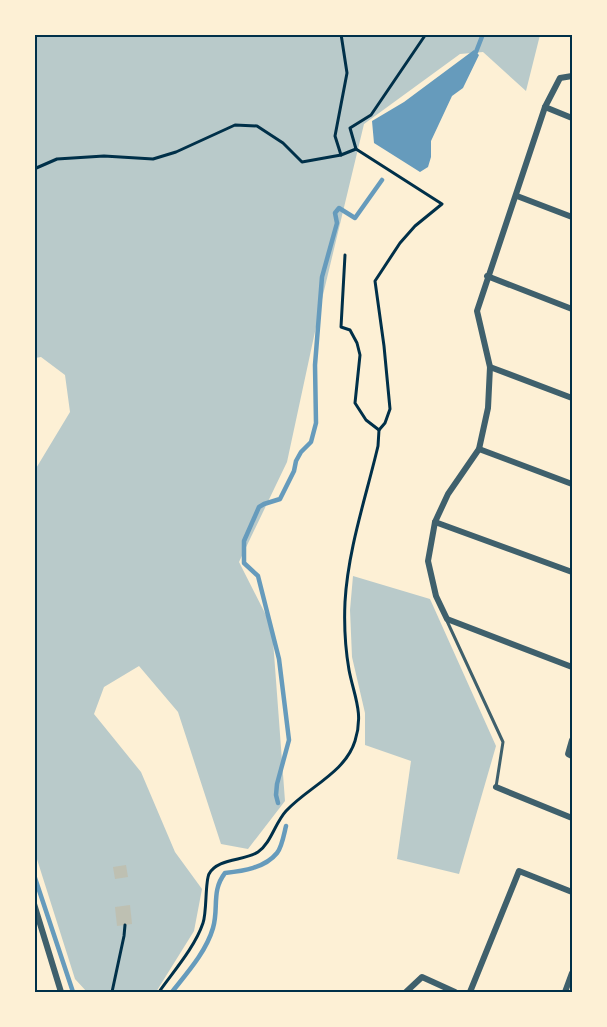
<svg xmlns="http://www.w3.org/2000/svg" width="607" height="1027" font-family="Barlow,sans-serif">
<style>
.green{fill:#b9caca}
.water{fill:#669bbc}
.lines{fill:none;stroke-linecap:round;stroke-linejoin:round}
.stream{stroke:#669bbc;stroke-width:4.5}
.building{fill:#bec0b2}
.path{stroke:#003049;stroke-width:3}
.service{stroke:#3f606c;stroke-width:3}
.minor{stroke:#3f606c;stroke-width:6}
.neatline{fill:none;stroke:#003049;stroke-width:2}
</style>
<rect width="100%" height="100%" fill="#fdf0d5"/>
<g class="green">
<polygon points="35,35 540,35 526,91 483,52 460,54 364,124 322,299 287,462 239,562 272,627 285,801 248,849 221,844 178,712 139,666 104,687 94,714 141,772 175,852 202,889 194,931 156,992 87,992 75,979 35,853 35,470 70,412 65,375 41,357 35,358"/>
<polygon points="353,576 430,599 496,746 459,874 397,859 411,761 365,745 365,713 352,657 350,610"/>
</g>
<polygon class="water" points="474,50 479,55 463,88 452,96 431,141 431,157 428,167 420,172 374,143 372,121 404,102"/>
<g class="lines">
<g class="stream">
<polyline points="472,56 476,52 483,34"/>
<polyline points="278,803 276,795 277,784 289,740 279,659 258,576 244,563 244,541 259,507 264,504 280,499 294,471 296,461 301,452 311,442 316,423 315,365 322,277 337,223 335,213 339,208 355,218 382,180"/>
<polyline points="34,875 73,992"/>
<path d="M172,992C187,973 206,952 213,928C219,908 211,891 225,873C243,871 265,868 277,853C282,847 284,834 286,826"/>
</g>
</g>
<g class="building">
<polygon points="126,865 128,877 115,879 113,867"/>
<polygon points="130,905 132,924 117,926 115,907"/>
</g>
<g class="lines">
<g class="path">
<polyline points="341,155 335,136 347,73 341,34"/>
<polyline points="34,169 57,159 104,156 153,159 176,152 235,125 257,126 283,143 302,162 341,155 356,149"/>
<polyline points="345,255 341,327 350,330 357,343 360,355 355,403 366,420 379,430"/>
<polyline points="112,992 124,936 125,925"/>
<path d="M159,992C173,972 195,947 203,923C207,912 205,882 209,874C217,858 245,861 258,852C271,843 275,823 286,811C308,787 345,773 355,741C364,713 354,696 349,670C345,647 344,624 345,602C348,549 366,497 378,446L379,430L385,423L390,409L384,346L375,281L400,243L415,226L442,204L356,149L350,128L371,115L426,34"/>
</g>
<polyline class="service" points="447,621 503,742 496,787"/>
<g class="minor">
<polyline points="572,76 560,78 545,107 477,311 490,367 488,408 479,449 448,494 435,522 428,561 436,596 447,619 572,667"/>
<polyline points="545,107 572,118"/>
<polyline points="517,196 572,217"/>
<polyline points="487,276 572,309"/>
<polyline points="490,367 572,398"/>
<polyline points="479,449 572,484"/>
<polyline points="435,522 572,572"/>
<polyline points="572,740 568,754 572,756"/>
<polyline points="496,787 572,818"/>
<polyline points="34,904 61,992"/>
<polyline points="406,992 422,977 455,992"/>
<polyline points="470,992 519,871 572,892"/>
<polyline points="565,992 572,973"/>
</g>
</g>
<rect width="607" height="1027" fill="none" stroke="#fdf0d5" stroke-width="72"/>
<rect x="36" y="36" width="535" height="955" class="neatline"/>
</svg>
